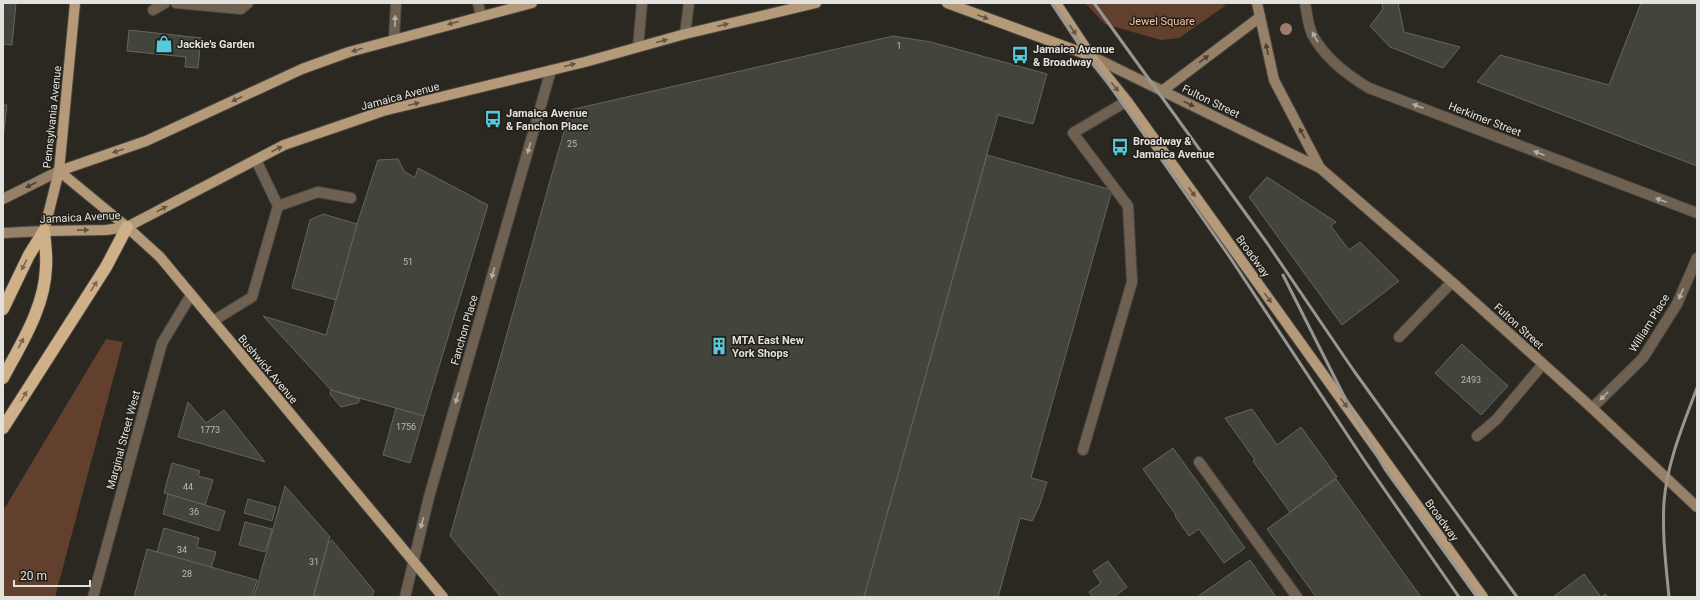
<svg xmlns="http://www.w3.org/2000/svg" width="1700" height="600" font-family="Roboto,sans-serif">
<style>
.green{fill:#63402e}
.building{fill:#43453d;stroke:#64665e}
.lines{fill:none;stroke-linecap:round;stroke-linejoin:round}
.service-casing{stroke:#48463f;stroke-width:12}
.minor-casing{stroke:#48463f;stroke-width:12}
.secondary-casing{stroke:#48463f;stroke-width:12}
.primary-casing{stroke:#48463f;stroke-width:12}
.motorway-casing{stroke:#48463f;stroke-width:14}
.service{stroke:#6e6152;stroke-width:10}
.minor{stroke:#6e6152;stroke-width:10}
.secondary{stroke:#968168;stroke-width:10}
.primary{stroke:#b59a7a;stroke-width:10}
.motorway{stroke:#d0b089;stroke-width:12}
.rail{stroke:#989691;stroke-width:3}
.tree{fill:#9d7d6a}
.oneway{fill:#645644}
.oneway2{fill:#b4aea5}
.oneway3{fill:#4a4134}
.oneway4{fill:#786850}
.labels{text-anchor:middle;stroke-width:3;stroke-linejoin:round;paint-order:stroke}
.number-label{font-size:9px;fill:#bbbab5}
.park-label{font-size:11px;fill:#fbc3a6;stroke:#211f18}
.poi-label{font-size:11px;font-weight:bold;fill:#e3e1dd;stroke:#211f18;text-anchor:start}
.street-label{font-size:11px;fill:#e3e1dd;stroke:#211f18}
</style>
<rect width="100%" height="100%" fill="#2a2821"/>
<g class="green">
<polygon points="1085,3 1224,3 1225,6 1179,38 1161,40 1105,24"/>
<polygon points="106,339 123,342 55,597 3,597 3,511"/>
</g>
<g class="building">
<polygon points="3,3 16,3 12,45 3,44"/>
<polygon points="1382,3 1398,3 1404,32 1460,47 1443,68 1390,47 1370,26 1383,9"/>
<polygon points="1641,3 1697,3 1697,166 1477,82 1500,55 1609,85"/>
<polygon points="129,30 201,38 198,68 185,67 186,57 127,51"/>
<polygon points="893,36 931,42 1047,74 1033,124 998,115 864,597 501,597 450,536 570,110"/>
<polygon points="3,105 7,105 3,138"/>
<polygon points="987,155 1112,190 1031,478 1047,482 1039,507 1032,521 1020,518 998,597 864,597"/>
<polygon points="398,159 404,171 415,178 418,168 488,205 424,416 331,390 263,316 326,335 357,224 378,160"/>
<polygon points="1267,177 1336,222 1331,226 1349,250 1360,242 1399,281 1342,325 1249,197"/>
<polygon points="323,214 357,224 336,300 292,288 310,220"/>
<polygon points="1462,344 1508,386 1481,415 1435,373"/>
<polygon points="331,390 360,399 358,403 341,407 330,394"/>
<polygon points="188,402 206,423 224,410 265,462 178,437"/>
<polygon points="396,408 424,416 410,463 383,455"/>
<polygon points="1252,409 1277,445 1301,427 1337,477 1290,512 1253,461 1255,460 1225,418"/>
<polygon points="1173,448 1245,548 1224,563 1199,529 1189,536 1175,516 1176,515 1143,469"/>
<polygon points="172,463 200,471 198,476 213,480 205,505 164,493"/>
<polygon points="1336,479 1421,597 1316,597 1267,529"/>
<polygon points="285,486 330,537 328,543 313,597 254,597"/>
<polygon points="168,494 225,511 219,531 163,514"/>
<polygon points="248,499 276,507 272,521 244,513"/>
<polygon points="245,522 272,529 265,552 239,545"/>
<polygon points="164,528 199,538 197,547 216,552 211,568 157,552"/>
<polygon points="332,540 374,591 372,597 322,597 314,595 328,543"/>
<polygon points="147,549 257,580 252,597 134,597"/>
<polygon points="1250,560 1276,597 1197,597"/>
<polygon points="1108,561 1127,587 1114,597 1093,597 1089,592 1101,583 1093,571"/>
<polygon points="1584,574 1601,597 1605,594 1608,597 1553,597"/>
</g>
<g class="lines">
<g class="service-casing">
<g id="service">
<polyline points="176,3 241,9 248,3"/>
<polyline points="478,3 481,16"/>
<polyline points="153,10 165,3"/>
<polyline points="278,206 318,192 351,198"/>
<polyline points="213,321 252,297 278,206 256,160"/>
<polyline points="1399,337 1452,282"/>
<polyline points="1477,436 1496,420 1543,364"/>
<polyline points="1083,450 1132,282 1128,206 1073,133 1127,101"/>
<polyline points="1199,462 1297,597"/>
</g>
</g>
<g class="minor-casing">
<g id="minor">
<path d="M1305,3C1307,13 1308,25 1312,34C1324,57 1347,75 1369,88L1697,213"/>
<polyline points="685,34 689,3"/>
<polyline points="394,39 396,3"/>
<polyline points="638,47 642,3"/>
<polyline points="1592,408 1643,358 1677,304 1697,258"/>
<polyline points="93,597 162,343 191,295"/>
<polyline points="405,597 429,497 551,70"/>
</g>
</g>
<g class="secondary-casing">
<g id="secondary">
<polyline points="1257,3 1274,80 1320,168"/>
<polyline points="1091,56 1320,168 1452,282 1592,408 1697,507"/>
<polyline points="1162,91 1260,17"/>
<polyline points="3,199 59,171"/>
<polyline points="3,233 44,231"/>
</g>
</g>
<g class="primary-casing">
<g id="primary">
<polyline points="75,3 59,171 44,231 106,230 127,227 284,145 383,111 585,62 685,34 816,3"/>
<polyline points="947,3 1091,56"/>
<polyline points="1056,3 1091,56 1127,101 1483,597"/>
<polyline points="59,171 127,227 160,257 443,597"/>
<polyline points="59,171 146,141 302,69 349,52 532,3"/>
</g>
</g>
<g class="motorway-casing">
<g id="motorway">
<polyline points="3,309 29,255 44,231"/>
<path d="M3,378C21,344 45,307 46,267C47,255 45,243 44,231"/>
<polyline points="3,428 106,267 127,227"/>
</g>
</g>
<use href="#service" class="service"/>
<use href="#minor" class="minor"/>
<use href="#secondary" class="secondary"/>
<use href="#primary" class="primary"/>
<use href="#motorway" class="motorway"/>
<g class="rail">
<polyline points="1052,3 1229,256 1364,460 1459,597"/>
<polyline points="1094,3 1267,243 1354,371 1517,597"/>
<polyline points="1283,275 1350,408 1385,469 1477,597"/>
<path d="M1669,597C1666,566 1662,534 1664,502C1667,463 1683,425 1697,388"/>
</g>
</g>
<circle class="tree" cx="1286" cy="29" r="6"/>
<defs><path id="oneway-solid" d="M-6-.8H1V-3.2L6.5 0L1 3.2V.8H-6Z"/></defs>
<g class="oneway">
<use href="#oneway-solid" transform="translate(983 17) rotate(20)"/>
<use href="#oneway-solid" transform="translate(453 23) rotate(165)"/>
<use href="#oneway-solid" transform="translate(723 25) rotate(-14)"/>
<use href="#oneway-solid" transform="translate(1073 30) rotate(57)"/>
<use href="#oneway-solid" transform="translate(662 41) rotate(-15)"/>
<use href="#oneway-solid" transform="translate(357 50) rotate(164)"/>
<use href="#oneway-solid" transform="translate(570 65) rotate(-14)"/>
<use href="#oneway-solid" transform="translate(1115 87) rotate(51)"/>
<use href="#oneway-solid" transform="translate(237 99) rotate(155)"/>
<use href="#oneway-solid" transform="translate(414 104) rotate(-14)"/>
<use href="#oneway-solid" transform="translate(277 149) rotate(-27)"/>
<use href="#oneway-solid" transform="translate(118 151) rotate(161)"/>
<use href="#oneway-solid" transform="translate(1192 192) rotate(54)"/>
<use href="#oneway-solid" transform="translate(162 209) rotate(-28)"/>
<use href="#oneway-solid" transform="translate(83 230) rotate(-1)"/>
<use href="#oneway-solid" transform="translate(1268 298) rotate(54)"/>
<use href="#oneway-solid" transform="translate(1344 403) rotate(54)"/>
</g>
<g class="oneway2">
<use href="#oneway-solid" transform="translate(395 21) rotate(-88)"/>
<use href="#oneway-solid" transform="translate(1315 37) rotate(-119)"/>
<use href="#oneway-solid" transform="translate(1418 106) rotate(-159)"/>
<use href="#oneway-solid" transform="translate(529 148) rotate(106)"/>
<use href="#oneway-solid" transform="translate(1539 153) rotate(-159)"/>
<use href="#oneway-solid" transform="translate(1661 200) rotate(-159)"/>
<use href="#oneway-solid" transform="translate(493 273) rotate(106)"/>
<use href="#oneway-solid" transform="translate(1681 294) rotate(114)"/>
<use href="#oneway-solid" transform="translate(1604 396) rotate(135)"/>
<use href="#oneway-solid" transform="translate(457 398) rotate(106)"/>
<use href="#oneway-solid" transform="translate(422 523) rotate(104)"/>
</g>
<g class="oneway3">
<use href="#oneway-solid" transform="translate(1267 49) rotate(-103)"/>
<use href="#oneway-solid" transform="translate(1204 59) rotate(-37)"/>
<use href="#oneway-solid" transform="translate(1189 104) rotate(26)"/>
<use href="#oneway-solid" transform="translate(1302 133) rotate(-118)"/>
<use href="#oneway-solid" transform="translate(31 185) rotate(153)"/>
</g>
<g class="oneway4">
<use href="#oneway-solid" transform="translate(24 265) rotate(117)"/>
<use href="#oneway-solid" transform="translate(94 286) rotate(-58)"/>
<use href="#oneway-solid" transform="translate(21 343) rotate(-63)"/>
<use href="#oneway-solid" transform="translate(24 396) rotate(-58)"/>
</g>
<defs>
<g id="shop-bare" transform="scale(1.38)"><path d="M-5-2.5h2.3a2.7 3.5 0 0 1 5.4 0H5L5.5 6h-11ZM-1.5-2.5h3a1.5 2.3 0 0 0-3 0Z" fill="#55cadf" stroke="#211f18" stroke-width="2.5" paint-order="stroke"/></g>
<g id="bus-bare" transform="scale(1.38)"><path d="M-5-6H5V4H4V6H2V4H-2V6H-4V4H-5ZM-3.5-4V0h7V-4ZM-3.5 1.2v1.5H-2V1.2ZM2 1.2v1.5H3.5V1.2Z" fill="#55cadf" stroke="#211f18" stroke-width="2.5" paint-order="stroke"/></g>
<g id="building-bare" transform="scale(1.38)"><path d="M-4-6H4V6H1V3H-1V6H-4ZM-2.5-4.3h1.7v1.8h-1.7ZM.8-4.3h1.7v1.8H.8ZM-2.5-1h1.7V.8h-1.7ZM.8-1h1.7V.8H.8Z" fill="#55cadf" stroke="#211f18" stroke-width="2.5" paint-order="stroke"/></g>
</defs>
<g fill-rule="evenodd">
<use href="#shop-bare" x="164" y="44"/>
<use href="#bus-bare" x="1020" y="55"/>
<use href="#bus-bare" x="493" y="119"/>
<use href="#bus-bare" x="1120" y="147"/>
<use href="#building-bare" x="719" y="346"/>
</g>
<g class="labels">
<g class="number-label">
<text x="899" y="49">1</text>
<text x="572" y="147">25</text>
<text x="408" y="265">51</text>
<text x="1471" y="383">2493</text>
<text x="406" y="430">1756</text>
<text x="210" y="433">1773</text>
<text x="188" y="490">44</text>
<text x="194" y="515">36</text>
<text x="182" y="553">34</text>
<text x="314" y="565">31</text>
<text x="187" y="577">28</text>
</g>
<g class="park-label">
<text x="1162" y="25">Jewel Square</text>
</g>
<g class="poi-label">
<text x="177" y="48">Jackie's Garden</text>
<text x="1033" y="53">Jamaica Avenue<tspan x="1033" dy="13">&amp; Broadway</tspan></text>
<text x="506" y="117">Jamaica Avenue<tspan x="506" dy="13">&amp; Fanchon Place</tspan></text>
<text x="1133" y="145">Broadway &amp;<tspan x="1133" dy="13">Jamaica Avenue</tspan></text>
<text x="732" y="344">MTA East New<tspan x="732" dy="13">York Shops</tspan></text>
</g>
<g class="street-label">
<text transform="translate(400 96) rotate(-15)" y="4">Jamaica Avenue</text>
<text transform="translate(1211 101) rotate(26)" y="4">Fulton Street</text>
<text transform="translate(52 117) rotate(-84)" y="4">Pennsylvania Avenue</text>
<text transform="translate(1485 119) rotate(21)" y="4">Herkimer Street</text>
<text transform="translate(80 217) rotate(-3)" y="4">Jamaica Avenue</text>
<text transform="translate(1253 256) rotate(54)" y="4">Broadway</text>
<text transform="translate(1649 323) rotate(-58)" y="4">William Place</text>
<text transform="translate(1519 326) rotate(42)" y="4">Fulton Street</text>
<text transform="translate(464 330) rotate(-74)" y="4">Fanchon Place</text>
<text transform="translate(268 369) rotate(50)" y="4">Bushwick Avenue</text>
<text transform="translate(123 440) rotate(-75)" y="4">Marginal Street West</text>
<text transform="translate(1442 520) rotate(54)" y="4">Broadway</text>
</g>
</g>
<rect width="1700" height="600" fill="none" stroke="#e3e1dd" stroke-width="8"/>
<path d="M14 580v6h76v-6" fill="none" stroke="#e3e1dd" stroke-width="2"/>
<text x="20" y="580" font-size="12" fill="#e3e1dd" stroke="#211f18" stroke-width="3" paint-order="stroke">20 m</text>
</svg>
